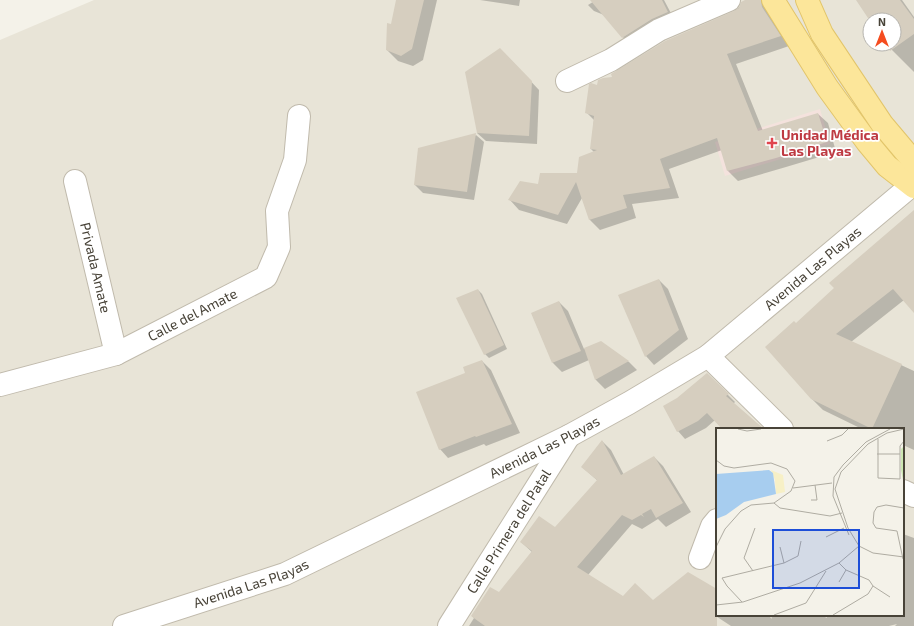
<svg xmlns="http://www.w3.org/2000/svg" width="914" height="626" font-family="'Exo 2',sans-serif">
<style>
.residential{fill:#e8e4d7;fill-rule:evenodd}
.medical{fill:#f4e2dd}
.shadow{fill:#0003}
.building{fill:#d6cebf}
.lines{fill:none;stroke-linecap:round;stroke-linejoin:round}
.minor-casing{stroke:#c0baac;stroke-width:24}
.primary-casing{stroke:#e2c56a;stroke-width:24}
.minor{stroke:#fff;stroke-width:22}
.primary{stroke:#fce69a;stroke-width:22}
.health-dot{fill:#e0444e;stroke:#fff;stroke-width:1.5}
.labels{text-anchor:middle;stroke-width:3.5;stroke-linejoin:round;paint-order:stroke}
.health-label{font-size:14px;font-weight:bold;fill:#be3a42;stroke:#fff;text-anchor:start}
.street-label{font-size:14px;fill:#484338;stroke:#fff}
.inset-road{fill:none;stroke:#afaca2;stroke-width:1}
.view{fill:#1d4ed8;fill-opacity:0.15;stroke:#1d4ed8;stroke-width:2}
.inset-edge{fill:none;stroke:#484338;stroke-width:2}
</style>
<rect width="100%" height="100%" fill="#f4f2e9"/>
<path class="residential" d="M94,0H914V626H0V40ZM870,20H894V44H870ZM717,429H903V615H717Z"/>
<polygon class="medical" points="820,109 830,144 725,176 715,142"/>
<g class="shadow">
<polygon points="397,0 437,0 423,60 413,66 398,61 387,50"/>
<polygon points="480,0 520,0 519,6"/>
<polygon points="596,0 664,0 674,19 629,44 604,15 594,11 588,5"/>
<polygon points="747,0 764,0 789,46 736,64 763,131 818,114 828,123 836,152 786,167 738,181 728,171 722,150 669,169 679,198 632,204 636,218 600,230 590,220 582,198 567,224 519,210 510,200 539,185 578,174 594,152 591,149 594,120 586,112 598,86 734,12"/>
<polygon points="859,0 902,0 914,17 914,72 886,44 894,44 894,20 870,20"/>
<polygon points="508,57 539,90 537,144 486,141 477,133"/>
<polygon points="476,135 484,142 474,200 423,193 415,185"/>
<polygon points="914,216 914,311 904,300 851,342 914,371 914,450 903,445 903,429 862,429 823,410 811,398 796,325"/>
<polygon points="659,280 668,289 688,339 654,365 646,356"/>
<polygon points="478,290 482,294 507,349 489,358 485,354"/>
<polygon points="559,302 568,311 584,349 601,342 629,362 637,370 605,389 596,380 589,360 562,372 553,363 532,314"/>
<polygon points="482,361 491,370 520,433 486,446 484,444 448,458 440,449 466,374"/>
<polygon points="707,374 735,402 733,404 762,429 723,429 715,420 706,428 685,439 678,431 678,399"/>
<polygon points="602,441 611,450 624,475 654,457 663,466 691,512 666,527 658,519 642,529 632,524 588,575 623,597 653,601 693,626 469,626 474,618 472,616 499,594 532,552 521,542 555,528 598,481 582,467"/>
<polygon points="903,534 914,538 914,626 895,626 897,624 889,626 731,626 682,594 717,590 717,615 768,615 772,619 771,615 821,615 827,618 826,615 903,615"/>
</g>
<g class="building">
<polygon points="396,0 424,0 412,49 401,56 386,50 387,23 391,24"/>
<polygon points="590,0 662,0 668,12 652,19 622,38"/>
<polygon points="745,0 761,0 762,7 781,36 727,54 758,131 818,113 827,142 776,158 727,171 717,138 660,159 670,188 623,195 627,208 589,220 576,182 558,215 508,200 520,181 538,184 540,173 577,173 579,157 597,150 590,149 594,116 585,113 589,84 591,83 597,85 598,80 603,78 612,77 611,74 665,41 734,11 739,8 741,2"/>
<polygon points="856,0 900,0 914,19 914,34 890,51 885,44 894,44 894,20 870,20 870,21"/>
<polygon points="500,48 532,81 529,136 477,133 465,72"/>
<polygon points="476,133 467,192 414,185 418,148"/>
<polygon points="914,210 914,313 893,289 836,334 902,364 872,429 811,399 765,347 794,321 796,323 834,288 829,283"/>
<polygon points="659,279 679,330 645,357 618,295"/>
<polygon points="478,289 504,345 484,355 456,298"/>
<polygon points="559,301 581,351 552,363 531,313"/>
<polygon points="601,341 629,361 595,380 584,348"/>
<polygon points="482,360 512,424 476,437 475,436 439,450 416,392 465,373 463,367"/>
<polygon points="707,373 729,394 726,396 764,429 722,429 707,413 698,421 677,432 663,406 677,398"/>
<polygon points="602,440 621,475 654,456 683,503 656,518 651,509 642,514 644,517 641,515 632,520 622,515 577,567 623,596 635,583 653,600 688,572 717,589 717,626 485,626 471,616 490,587 499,592 532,551 520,542 539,516 555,527 597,480 581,467"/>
</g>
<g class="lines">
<g class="minor-casing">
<g id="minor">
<polyline points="567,81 611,60 659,30 729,0"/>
<path id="s1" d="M75,181L116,354"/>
<polyline points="708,356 782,429"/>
<path id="s2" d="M0,385L116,354L266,277L279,247L277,211L295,160L299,116"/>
<polyline points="903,491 914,496"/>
<polyline points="700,558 712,526 717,520"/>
<path id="s3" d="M124,626L285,574L569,436L629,403L708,356L912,185L914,181"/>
<path id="s4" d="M449,626L569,436"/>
</g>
</g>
<g class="primary-casing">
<g id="primary">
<polyline points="773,0 827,87 867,142 887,166 914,187"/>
<polyline points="807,0 822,34 882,124 914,162"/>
</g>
</g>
<use href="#minor" class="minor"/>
<use href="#primary" class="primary"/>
</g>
<path class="health-dot" d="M770 137h4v4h4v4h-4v4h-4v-4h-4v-4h4z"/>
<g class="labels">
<g class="health-label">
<text x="781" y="140">Unidad Médica<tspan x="781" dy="16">Las Playas</tspan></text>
</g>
<g class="street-label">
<text dy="5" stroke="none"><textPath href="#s1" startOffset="89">Privada Amate</textPath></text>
<text dy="5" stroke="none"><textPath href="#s3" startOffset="782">Avenida Las Playas</textPath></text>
<text dy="5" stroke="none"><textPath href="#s2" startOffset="206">Calle del Amate</textPath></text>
<text dy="5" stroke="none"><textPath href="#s3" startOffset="458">Avenida Las Playas</textPath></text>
<text dy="5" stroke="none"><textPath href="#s4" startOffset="112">Calle Primera del Patal</textPath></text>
<text dy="5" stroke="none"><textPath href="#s3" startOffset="134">Avenida Las Playas</textPath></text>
</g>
</g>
<g transform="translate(716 428)">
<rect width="188" height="188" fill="#f4f2e9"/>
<path d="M188,18V57L185,42V21Z" fill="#cde7b3"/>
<path d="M55,42L67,47L69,64L60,66L59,52Z" fill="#f7f0c6"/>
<path d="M53,42L57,45L60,66L28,74L10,87L0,91V46Z" fill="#a7cdef"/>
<path class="inset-road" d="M22,1L31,3L45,1M188,1L171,5L152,16L125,44L119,61L132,100L143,118L157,125L188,129M162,11V50L184,51M111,13L126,7L132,1M161,26H184M0,32L8,38L18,40L55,35L71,41L79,53L75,63L58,75L35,77L25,83L9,101L0,119M184,51V18L188,13M77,60L116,55M95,72H101L99,57M58,75L64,80L114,88L126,85M133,107L117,68L118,49L127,37L150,14L174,1M110,109L128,100M64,119L68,135M187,131L181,103L160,100L157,95L158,84L161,79L170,77L188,80M37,143L28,130L39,100M123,154L130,142M157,158L174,169M26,174L11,158L6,150L68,135L82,128L85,113M0,177L27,174L84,155L123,135L143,118M58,187L90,175L110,143M117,187L152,166L157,158L153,152L130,142L123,135"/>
<path class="view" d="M57,102H143V160H57Z"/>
<rect width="188" height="188" class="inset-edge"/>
</g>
<g transform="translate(882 32)"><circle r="19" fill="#ffffff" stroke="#b6b4af"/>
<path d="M0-3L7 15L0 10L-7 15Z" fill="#f54c1f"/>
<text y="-6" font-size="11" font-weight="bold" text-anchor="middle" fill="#484338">N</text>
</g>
</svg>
